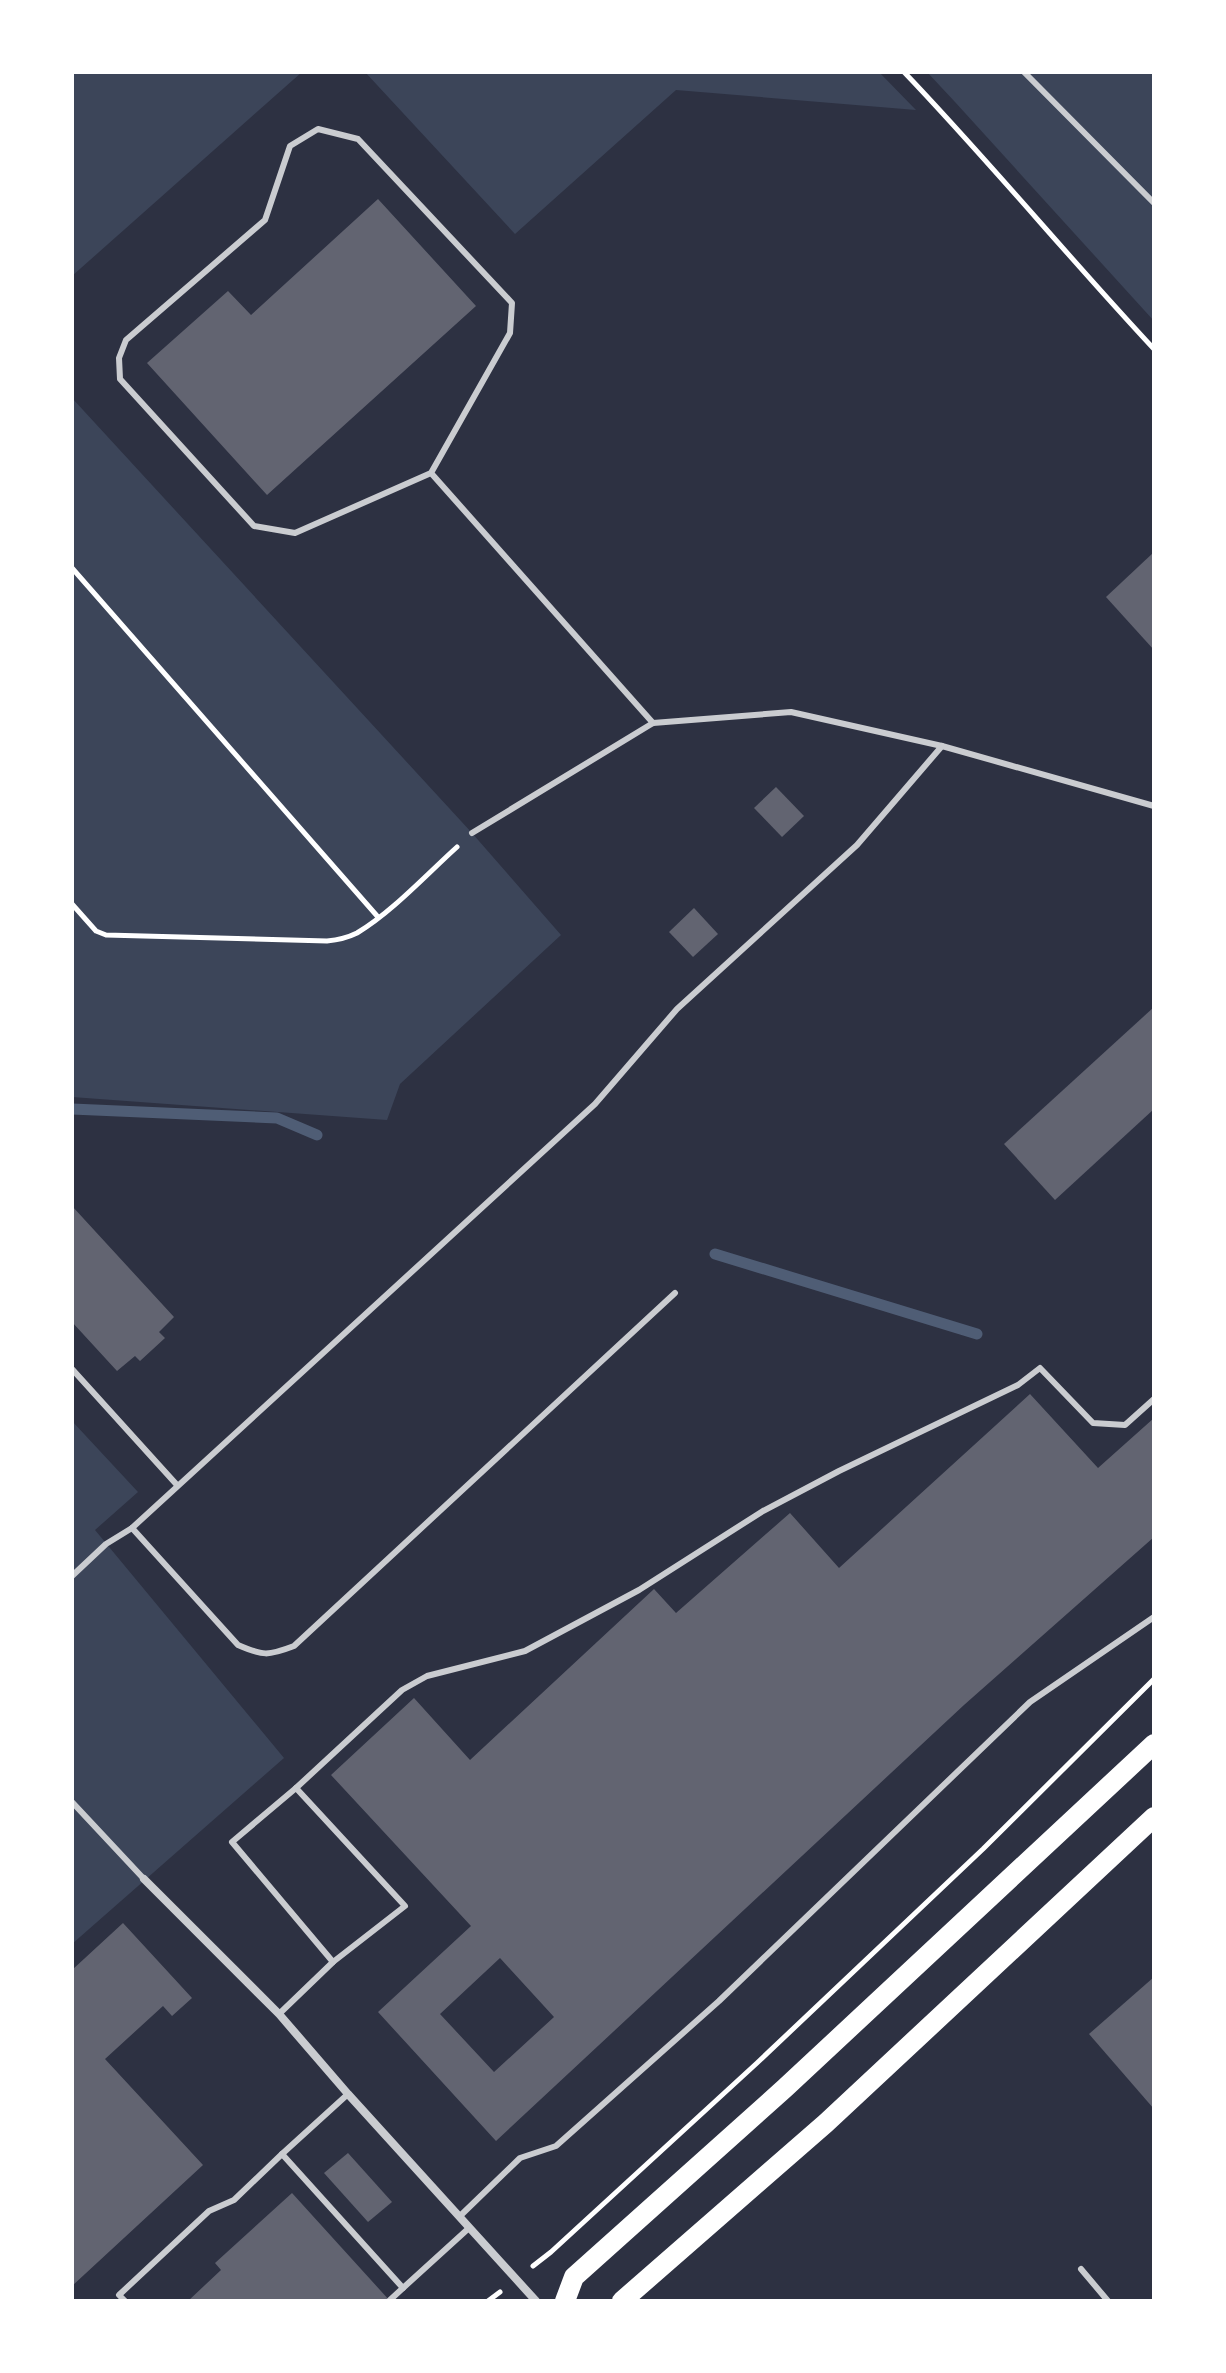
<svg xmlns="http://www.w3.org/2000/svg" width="1226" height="2373" font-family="Rubik,sans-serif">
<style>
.green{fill:#3c4559}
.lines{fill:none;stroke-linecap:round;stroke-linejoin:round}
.stream{stroke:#4f5d75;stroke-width:11}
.building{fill:#626471;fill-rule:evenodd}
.path{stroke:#fff;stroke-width:5}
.service{stroke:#caccd0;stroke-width:6}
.minor{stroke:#caccd0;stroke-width:8}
.primary{stroke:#fff;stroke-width:20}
</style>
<rect width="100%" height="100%" fill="#2d3142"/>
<g class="green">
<polygon points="72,72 302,72 72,276"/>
<polygon points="365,72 879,72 916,110 676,90 515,234"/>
<polygon points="927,72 1154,72 1154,321 955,102"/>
<polygon points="72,398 472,833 561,935 400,1084 387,1120 72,1097"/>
<polygon points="72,1421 138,1492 95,1530 284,1758 72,1944"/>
</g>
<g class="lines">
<g class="stream">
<polyline points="72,1109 277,1118 317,1135"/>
<polyline points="715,1254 977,1334"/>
</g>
</g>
<g class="building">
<polygon points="378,199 476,306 267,495 147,363 228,291 251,315"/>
<polygon points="1154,552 1154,650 1106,597"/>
<polygon points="776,787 804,816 782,837 754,808"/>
<polygon points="694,908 718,934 693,957 669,932"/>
<polygon points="1154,1007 1154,1109 1055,1200 1004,1144"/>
<polygon points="72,1206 174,1317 159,1332 165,1338 140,1361 135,1356 117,1371 72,1322"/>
<path d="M1030,1394L1098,1468L1154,1418V1537L964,1705L496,2141L378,2012L471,1926L331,1775L414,1698L470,1760L654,1589L676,1613L790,1513L839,1568ZM500,1958L554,2017L494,2072L440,2014Z"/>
<polygon points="123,1923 192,1998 172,2016 163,2006 105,2059 203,2165 72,2286 72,1970"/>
<polygon points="1154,1977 1154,2109 1089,2034"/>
<polygon points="348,2153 392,2202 368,2222 324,2173"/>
<polygon points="292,2193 390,2301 188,2301 221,2270 215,2263"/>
</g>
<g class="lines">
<g class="path">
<path d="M904,72C990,162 1069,258 1154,349"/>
<polyline points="72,568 378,917"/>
<path d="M72,904L96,931L106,935L327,941C337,940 347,938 357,933C392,912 426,875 457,847"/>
<polyline points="533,2266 551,2252 757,2063 983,1849 1154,1679"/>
<polyline points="488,2301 500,2292"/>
</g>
<g class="service">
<polyline points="1024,72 1154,203"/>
<polyline points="431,473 295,533 254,526 120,379 119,358 126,340 265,220 290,146 318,129 358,139 512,303 510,333 431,473 653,723"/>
<polyline points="472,833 653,723 791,712 942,746 1154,806"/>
<polyline points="72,1369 177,1485"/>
<path d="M132,1528L238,1645C263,1656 268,1656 294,1646L675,1293"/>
<polyline points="72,1576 106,1544 132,1528 595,1104 677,1009 857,845 942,746"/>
<polyline points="72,1802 144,1879"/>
<polyline points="333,1962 232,1842 296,1788 402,1690 427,1676 525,1651 639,1590 763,1511 839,1471 1018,1385 1040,1368 1093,1423 1125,1425 1154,1399"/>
<polyline points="279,2014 333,1962 405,1906 296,1788"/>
<polyline points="348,2094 282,2154 403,2288 469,2228"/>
<polyline points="459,2217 520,2158 556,2146 719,2001 1030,1702 1154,1617"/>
<polyline points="1081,2269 1108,2301"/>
<polyline points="390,2300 403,2288"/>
<polyline points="125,2301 119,2295 209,2211 234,2200 282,2154"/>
</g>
<polyline class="minor" points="144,1879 279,2014 348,2094 536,2301"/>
<g class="primary">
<polyline points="565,2301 574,2277 785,2088 1154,1744"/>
<polyline points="622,2301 826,2123 1154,1817"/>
</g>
</g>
<rect width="1226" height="2373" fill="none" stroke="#ffffff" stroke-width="148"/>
</svg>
